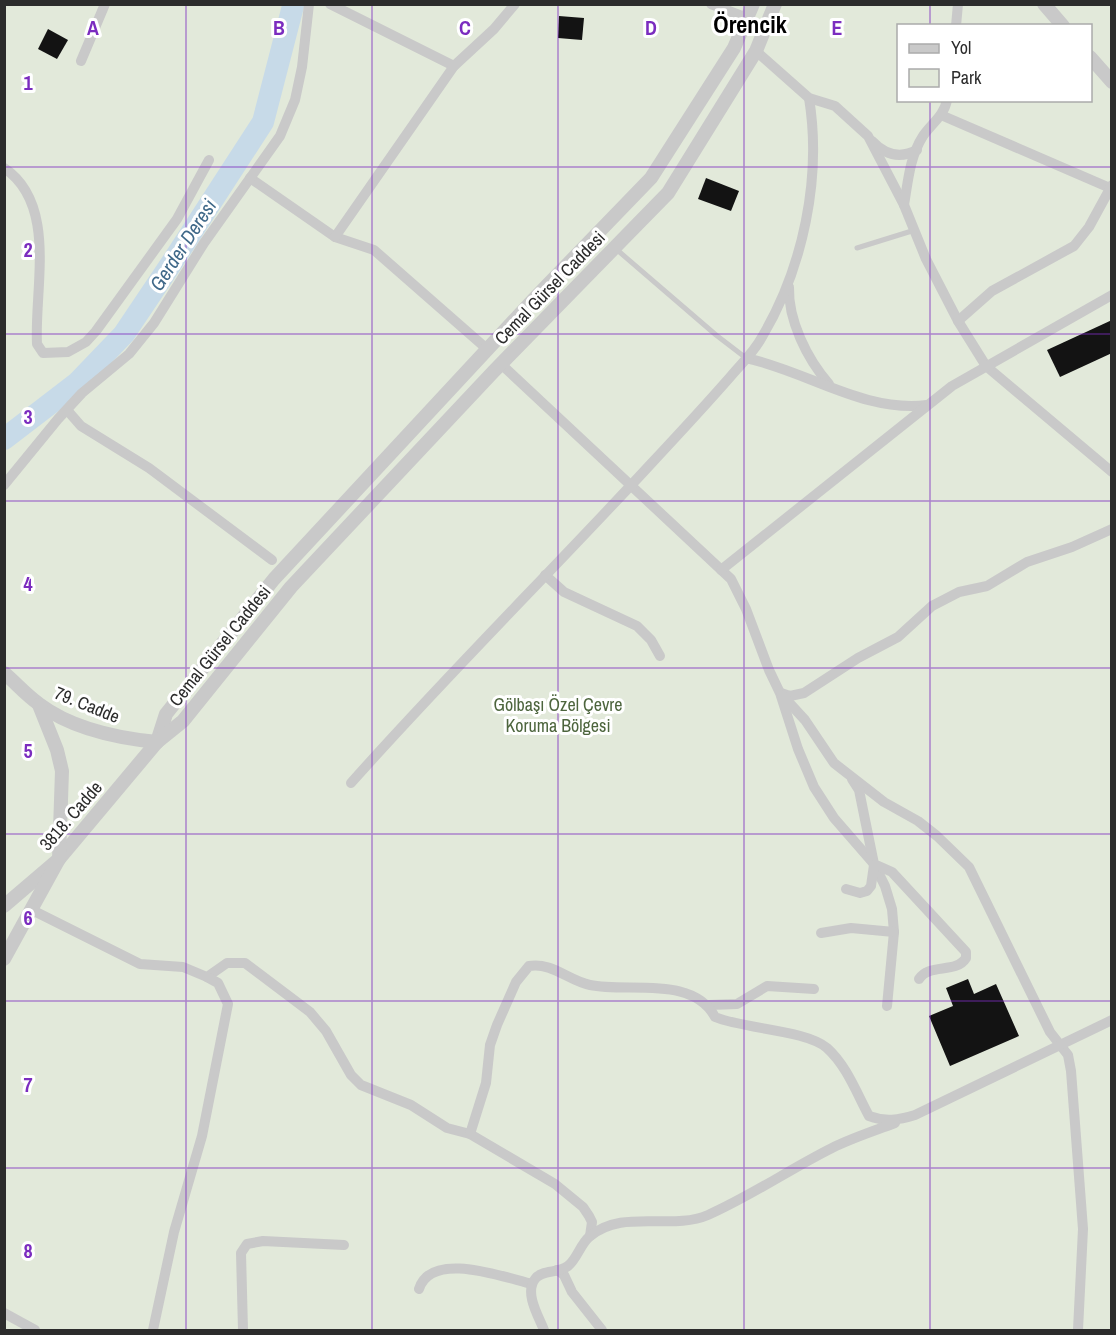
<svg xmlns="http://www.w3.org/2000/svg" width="1116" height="1335" font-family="'Archivo Narrow',sans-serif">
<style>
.green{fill:#e2e9da;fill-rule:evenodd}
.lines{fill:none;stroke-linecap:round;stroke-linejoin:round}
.river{stroke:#c7dae8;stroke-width:22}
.building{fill:#131313}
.service{stroke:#c9c9c9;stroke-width:5}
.minor{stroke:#c9c9c9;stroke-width:10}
.tertiary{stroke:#c9c9c9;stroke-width:14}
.grid{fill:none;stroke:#7b2cbf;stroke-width:1.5;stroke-opacity:0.55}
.labels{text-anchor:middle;stroke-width:6;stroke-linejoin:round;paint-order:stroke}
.street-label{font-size:18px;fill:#2c2c2c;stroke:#fff}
.park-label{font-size:18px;fill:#4d653d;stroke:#fff}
.water-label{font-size:20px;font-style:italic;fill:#406989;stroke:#fff}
.district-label{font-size:24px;font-weight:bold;fill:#000;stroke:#fff}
.grid-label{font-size:20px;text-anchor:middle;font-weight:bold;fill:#7b2cbf;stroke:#fff;stroke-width:6;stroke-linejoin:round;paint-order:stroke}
</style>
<rect width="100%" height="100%" fill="#fff"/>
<path class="green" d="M5,5H1111V1330H5ZM898,26H1090V100H898Z"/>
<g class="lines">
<polyline class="river" points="4,439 77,383 124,334 173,261 263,122 293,6"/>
</g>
<g class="building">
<polygon points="559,16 584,18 582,40 558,38"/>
<polygon points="48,29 68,40 57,59 38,49"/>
<polygon points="706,178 739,191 731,211 698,199"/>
<polygon points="1112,320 1112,353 1060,377 1047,350"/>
<polygon points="968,979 974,994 996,984 1019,1036 950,1066 929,1016 953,1006 946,988"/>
</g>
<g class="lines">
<g class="service">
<polyline points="857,248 915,230"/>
<polyline points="616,249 716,335 746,358"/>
</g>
<g class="minor">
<polyline points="330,4 454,66"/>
<polyline points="711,4 747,18"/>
<polyline points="956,26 958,4"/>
<polyline points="756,51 809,98 835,106 868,136 904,205 926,259 958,321 986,366 1112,472"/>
<polyline points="81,61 105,4"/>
<polyline points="941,115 1110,188"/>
<path d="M872,141C885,155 900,159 917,150"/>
<path d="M4,168C58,204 34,289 37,344L43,353L68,352L86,342L96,331L177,219L209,160"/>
<polyline points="250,178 335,237 374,250 487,349"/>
<path d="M904,205C908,181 910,156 923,136C931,124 944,116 947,100"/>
<polyline points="335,237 454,66 494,29 515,4"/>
<path d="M789,287C788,320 807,359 829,384"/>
<polyline points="958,321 992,291 1074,246 1089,227 1112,185"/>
<path d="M746,358C807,371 864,413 927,405"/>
<polyline points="501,364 731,579 746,609 769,670 780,693 798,749 814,787 834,818 874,864 885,886 892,909 894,932 887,1006"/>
<polyline points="67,410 81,426 149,468 272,560"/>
<polyline points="4,485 58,419 82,393 129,354 154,323 204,243 280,136 295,100 302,67 309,4"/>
<polyline points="721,570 952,386 1112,295"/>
<polyline points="545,575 564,592 637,626 651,640 660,656"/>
<polyline points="781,693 790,696 804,693 858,658 898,637 932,606 959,592 987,586 1027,562 1072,547 1112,529"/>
<polyline points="782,695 805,720 834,763 884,802 918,821 937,836 969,867 1050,1032 1068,1055 1071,1071 1083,1229 1078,1330"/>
<path d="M852,779L859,790L874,864L892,872L966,952V958C956,974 929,963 919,979"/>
<path d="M351,783C447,675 550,573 648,467C676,437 704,407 731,376C741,364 754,352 762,337C803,268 822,178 809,98"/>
<polyline points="846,889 860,893 867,891 871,886 874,865"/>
<polyline points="30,909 140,964 183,967 207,977 227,963 245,963 310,1012 326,1031 351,1075 361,1085 411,1105 447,1128 470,1134 555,1184 583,1207 589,1216 592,1222 590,1236"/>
<polyline points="821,933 851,928 894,932"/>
<polyline points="709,1005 737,1004 767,986 814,989"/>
<path d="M470,1134L486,1083L490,1045L497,1025L516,982L529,966C552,962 569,981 590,985C628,993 693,975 715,1017C744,1029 806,1030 827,1048C847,1066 857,1094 869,1116C885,1122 899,1120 915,1115L1112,1020"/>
<polyline points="557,1270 564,1275 572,1292 602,1330"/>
<path d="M419,1289C431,1250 503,1277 532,1284"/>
<polyline points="4,1313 35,1330"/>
<polyline points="153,1330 174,1232 202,1136 228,1004 218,983 207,977"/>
<polyline points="243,1330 241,1253 247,1244 263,1241 344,1245"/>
<path d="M544,1330C539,1317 524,1293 535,1279C542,1269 558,1274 568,1266C577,1259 580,1245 589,1237C622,1208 671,1231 708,1215C751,1196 790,1169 832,1148C852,1138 874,1131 895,1123"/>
</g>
<g class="tertiary">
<polyline points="1044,4 1063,26"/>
<polyline points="1090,57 1112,82"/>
<path d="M4,673C16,683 26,695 39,704C72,729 116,738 157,742"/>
<polyline points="157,742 166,714 274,579 534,299 651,178 734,48 753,4"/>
<polyline points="4,906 59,859 157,742 183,721 291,587 494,371 668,193 756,51 775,4"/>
<polyline points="4,959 59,859 62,771 57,750 39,705"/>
</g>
</g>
<path class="grid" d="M186,4V1330M372,4V1330M558,4V1330M744,4V1330M930,4V26M930,100V1330M4,167H1112M4,334H1112M4,501H1112M4,668H1112M4,834H1112M4,1001H1112M4,1168H1112"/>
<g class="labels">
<g class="street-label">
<text transform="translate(550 288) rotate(-46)" y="6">Cemal Gürsel Caddesi</text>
<text transform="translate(220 646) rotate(-51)" y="6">Cemal Gürsel Caddesi</text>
<text transform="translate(87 705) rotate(22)" y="6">79. Cadde</text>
<text transform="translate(71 816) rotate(-49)" y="6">3818. Cadde</text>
</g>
<g class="park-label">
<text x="558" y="711">Gölbaşı Özel Çevre<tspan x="558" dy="21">Koruma Bölgesi</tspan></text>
</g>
<g class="water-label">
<text transform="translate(183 245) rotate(-57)" y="7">Gerder Deresi</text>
</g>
<g class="district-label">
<text x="750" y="33">Örencik</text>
</g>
</g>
<g class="grid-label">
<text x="93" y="35">A</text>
<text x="279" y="35">B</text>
<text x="465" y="35">C</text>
<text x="651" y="35">D</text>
<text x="837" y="35">E</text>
<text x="28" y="90">1</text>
<text x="28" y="257">2</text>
<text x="28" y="424">3</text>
<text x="28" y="591">4</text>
<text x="28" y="758">5</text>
<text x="28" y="925">6</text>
<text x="28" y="1092">7</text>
<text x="28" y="1258">8</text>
</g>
<rect width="1116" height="1335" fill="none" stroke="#2c2c2c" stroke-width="12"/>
<rect x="897" y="24" width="195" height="78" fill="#ffffff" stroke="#ababab" stroke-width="1.5"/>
<rect x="909" y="44" width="30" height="9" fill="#c9c9c9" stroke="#ababab" stroke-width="1.5"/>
<text x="951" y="54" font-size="18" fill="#2c2c2c">Yol</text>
<rect x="909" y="69" width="30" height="18" fill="#e2e9da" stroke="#ababab" stroke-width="1.5"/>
<text x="951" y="84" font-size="18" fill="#2c2c2c">Park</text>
</svg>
